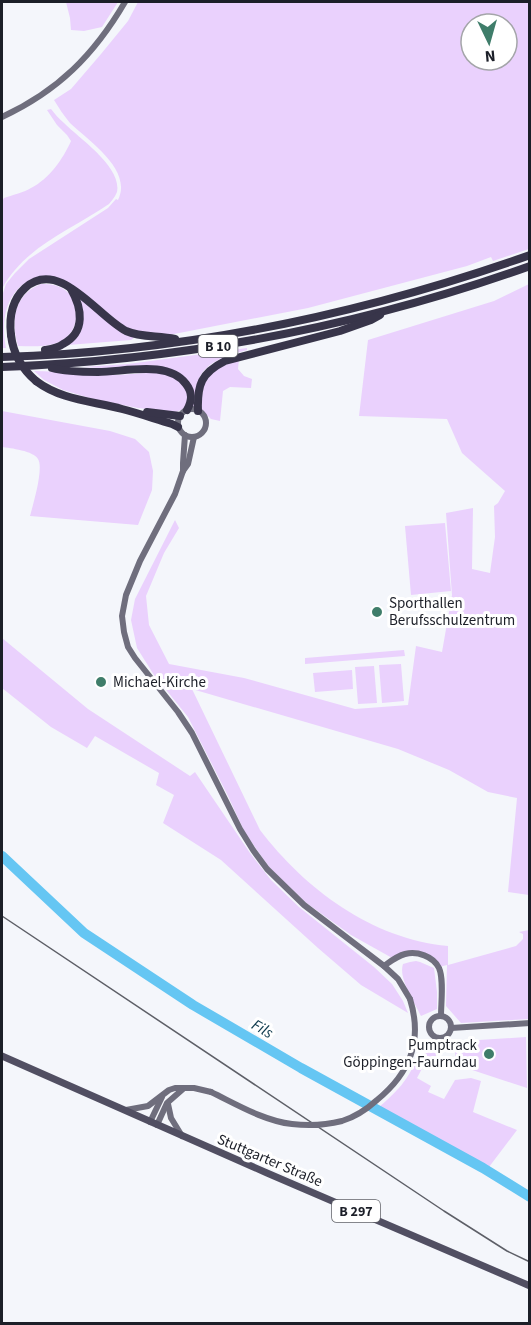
<svg xmlns="http://www.w3.org/2000/svg" width="531" height="1325" font-family="'Source Sans 3',sans-serif">
<style>
.green{fill:#ead1fd;fill-rule:evenodd}
.lines{fill:none;stroke-linecap:round;stroke-linejoin:round}
.river{stroke:#65c6f3;stroke-width:10}
.secondary{stroke:#6f6e7d;stroke-width:6}
.primary{stroke:#514f62;stroke-width:7}
.highway{stroke:#38354a;stroke-width:8}
.rail{stroke:#5d5f67;stroke-width:1.5}
.secondary-bridge{stroke:#6f6e7d;stroke-width:6}
.highway-bridge{stroke:#38354a;stroke-width:8}
.poi-dot{fill:#3f7d6a;stroke:#fff;stroke-width:2}
.labels{text-anchor:middle;stroke-width:6;stroke-linejoin:round;paint-order:stroke}
.shield{fill:#fff;stroke:#606268;stroke-width:1.5}
.shield-label{font-size:14px;font-weight:bold;fill:#1c1f28}
.poi-label{font-size:15px;fill:#1c1f28;stroke:#fff;text-anchor:start}
.street-label{font-size:15px;fill:#1c1f28;stroke:#fff}
.water-label{font-size:16px;font-style:italic;fill:#103b4e;stroke:#fff}
</style>
<rect width="100%" height="100%" fill="#f4f6fb"/>
<g class="green">
<polygon points="66,2 118,2 102,27 84,31 71,30 70,18"/>
<path d="M138,2H529V249L493,261L491,257L467,266L308,308L169,335H150L125,327L72,285L34,278C29,281 22,284 18,289C3,305 2,328 6,348H2V296L6,284L15,273L29,259L108,208L116,199L118,200C133,170 89,141 70,123C64,116 59,108 54,100L71,89L101,54L128,21ZM471,24H507V60H471Z"/>
<path d="M51,109C55,114 59,119 64,123C80,139 122,167 117,192C115,197 112,200 109,204C71,230 24,247 2,289V201L4,198C12,195 23,193 31,188C49,179 63,159 71,141L67,135L57,125L47,110Z"/>
<path d="M41,284C64,283 77,295 76,318C75,328 70,336 61,341C48,348 32,346 18,346C11,321 13,295 41,284Z"/>
<path d="M529,284V895L508,892L517,798L488,792L449,770L398,749L192,689L260,830C305,889 372,939 448,946V965L516,946L523,939V934L519,932L529,930V1019L461,1023L446,1006L447,965L439,967L422,954L394,959L351,935L305,902L269,867L245,833L228,796L188,717L154,675L137,648L131,620L135,599L175,520L179,528L164,553L146,596L149,625L169,664L244,678L355,709L408,705L416,646L442,652L452,595L446,513L473,508L472,569L490,573L495,537L494,506L498,503L505,491L462,453L447,419L359,416L368,340L494,301Z"/>
<polygon points="79,298 135,337 131,340 68,345 73,341"/>
<path d="M247,348V350C230,355 207,360 199,379C196,387 195,398 194,407L191,406L193,402L176,372L82,367L128,364Z"/>
<polygon points="239,359 238,369 244,376 252,379 251,388 230,387 223,391 220,421 211,419 201,409 203,385 214,370"/>
<path d="M34,371C60,371 85,375 110,375C127,376 161,368 176,378C180,381 184,388 188,392V403L183,409L176,412L138,408L93,399L63,390L44,380Z"/>
<path d="M2,411L110,431L135,439L149,452L153,471L152,490L138,525L30,516C33,505 44,468 38,459C34,451 10,448 2,447Z"/>
<polygon points="445,523 451,591 411,595 405,526"/>
<polygon points="2,638 88,709 190,776 195,772 250,853 271,880 299,907 374,967 392,984 403,1001 408,1013 361,985 318,948 221,860 163,823 174,795 156,785 159,773 95,736 87,748 51,727 2,688"/>
<polygon points="404,650 405,656 305,664 305,658"/>
<polygon points="401,664 404,701 382,703 379,665"/>
<polygon points="374,666 377,703 358,704 355,667"/>
<polygon points="352,670 353,689 315,692 313,673"/>
<path d="M416,961L420,962L434,968L437,992V1009L421,1016C415,1003 398,978 403,964L410,962Z"/>
<polygon points="526,1037 527,1088 457,1065 454,1047 463,1041"/>
<path d="M422,1042L435,1043L437,1067L426,1061L417,1078L431,1086L428,1092L444,1099L455,1080L471,1078L481,1081L473,1112L517,1130L489,1167L379,1107C404,1086 413,1073 422,1042Z"/>
</g>
<g class="lines">
<polyline class="river" points="2,856 84,933 193,1005 301,1068 483,1168 530,1197"/>
<g class="secondary">
<path d="M2,117C58,91 94,55 125,2"/>
<circle cx="192" cy="423" r="14"/>
<polyline points="194,437 188,464 183,471 175,494 140,561 126,595 122,616 124,632 128,647 135,658 178,712 192,733 240,829 253,850 267,869 304,905 384,966 398,979 410,999"/>
<polyline points="183,471 183,463 185,435"/>
<path d="M384,966C391,961 397,956 405,954C417,951 433,956 439,968C444,979 441,1003 441,1016"/>
<circle cx="440" cy="1027" r="11"/>
<polyline points="451,1028 530,1023"/>
<polyline points="168,1104 171,1118 182,1136"/>
<polyline points="126,1110 148,1106 169,1090 175,1088 194,1088 211,1092"/>
<polyline points="150,1122 162,1097"/>
<polyline points="157,1125 167,1103 183,1089"/>
</g>
<polyline class="primary" points="2,1056 267,1173 530,1286"/>
<g class="highway">
<path d="M11,335C9,318 12,300 25,288C59,257 98,317 126,331C142,338 159,335 175,339"/>
<path d="M45,350C51,349 58,348 63,344C86,332 82,308 71,289"/>
<path d="M2,357C181,352 360,315 530,255"/>
<path d="M2,367C181,360 360,327 530,266"/>
<path d="M52,368C66,372 84,372 98,372C125,372 168,360 186,384C193,393 192,401 187,410"/>
<path d="M36,381C61,400 92,401 122,409C138,413 155,419 172,424L178,427"/>
<path d="M198,411C197,385 201,373 225,361L340,331L371,320L380,315"/>
<polyline points="147,412 180,416"/>
</g>
<polyline class="rail" points="2,916 444,1211 507,1251 530,1262"/>
<path class="secondary-bridge" d="M211,1092C236,1104 264,1121 292,1124C308,1126 326,1125 342,1121C355,1117 367,1109 377,1100C410,1073 423,1041 410,999"/>
<path class="highway-bridge" d="M11,335C13,353 22,369 36,381"/>
</g>
<g class="poi-dot">
<circle cx="377" cy="612" r="6"/>
<circle cx="101" cy="682" r="6"/>
<circle cx="489" cy="1054" r="6"/>
</g>
<g class="labels">
<g class="shield">
<rect x="198.5" y="335" width="39" height="22" rx="4.5"/>
<rect x="332" y="1200" width="48" height="22" rx="4.5"/>
</g>
<g class="shield-label">
<text x="218" y="351">B 10</text>
<text x="356" y="1216">B 297</text>
</g>
<g class="poi-label">
<text x="389" y="608">Sporthallen<tspan x="389" dy="17">Berufsschulzentrum</tspan></text>
<text x="113" y="687">Michael-Kirche</text>
<text x="477" y="1050" text-anchor="end">Pumptrack<tspan x="477" dy="17">Göppingen-Faurndau</tspan></text>
</g>
<g class="street-label">
<text transform="translate(270 1160) rotate(23)" y="5">Stuttgarter Straße</text>
</g>
<g class="water-label">
<text transform="translate(263 1028) rotate(30)" y="6">Fils</text>
</g>
</g>
<rect width="531" height="1325" fill="none" stroke="#1c1f28" stroke-width="6"/>
<g transform="translate(489 42) rotate(175)"><circle r="28" fill="#ffffff" stroke="#a4a5a9" stroke-width="1.5"/>
<path d="M0-4.5L10 22L0 15L-10 22Z" fill="#3f7d6a"/>
<text y="-9" font-size="16" font-weight="bold" text-anchor="middle" fill="#1c1f28">N</text>
</g>
</svg>
